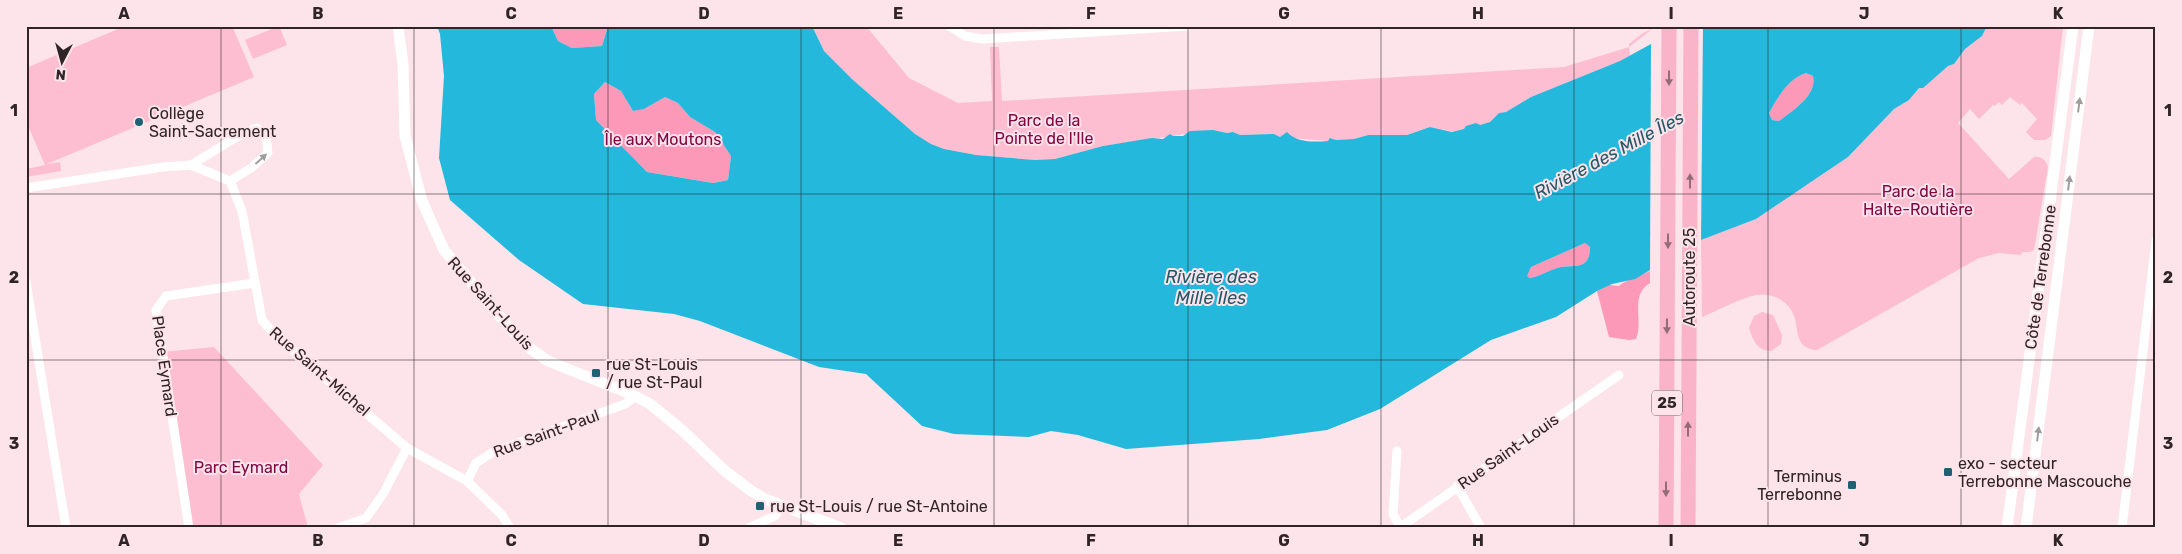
<svg xmlns="http://www.w3.org/2000/svg" width="2182" height="554" font-family="Rubik,sans-serif">
<style>
.green{fill:#fcbed0}
.forest{fill:#fc98b8}
.water{fill:#23b8dc;fill-rule:evenodd}
.pier{fill:#fde3ea}
.lines{fill:none;stroke-linecap:round;stroke-linejoin:round}
.minor{stroke:#fff;stroke-width:9}
.secondary{stroke:#fff;stroke-width:11}
.motorway{stroke:#fab4c9;stroke-width:15}
.oneway{fill:#946c78}
.oneway2{fill:#a19d9e}
.grid{fill:none;stroke:#2f2528;stroke-width:1;stroke-opacity:0.55}
.poi-dot{fill:#1d6173;stroke:#fde3ea;stroke-width:2}
.labels{text-anchor:middle;stroke-width:4;stroke-linejoin:round;paint-order:stroke}
.shield{fill:#fde3ea;stroke:#6d5e62;stroke-width:1}
.shield-label{font-size:15px;font-weight:bold;fill:#2f2528}
.poi-label{font-size:16px;fill:#2f2528;stroke:#fde3ea;text-anchor:start}
.park-label{font-size:16px;fill:#810644;stroke:#fde3ea}
.street-label{font-size:16px;fill:#2f2528;stroke:#fde3ea}
.water-label{font-size:18px;font-style:italic;fill:#235969;stroke:#fde3ea}
.neatline{fill:none;stroke:#2f2528;stroke-width:2}
.grid-label{font-size:16px;text-anchor:middle;font-weight:bold;fill:#2f2528}
</style>
<rect width="100%" height="100%" fill="#fde3ea"/>
<g class="green">
<polygon points="125,26 232,26 254,77 47,164 60,162 61,171 26,177 26,169 45,165 26,121 26,68"/>
<polygon points="279,26 287,45 253,59 245,40"/>
<polygon points="812,26 866,26 909,78 958,103 992,101 990,47 999,47 1002,101 1564,67 1629,47 1629,44 1643,33 1652,29 1629,47 1630,56 1620,61 1531,97 1506,112 1499,113 1490,122 1456,132 1430,127 1407,135 1368,135 1354,139 1336,140 1331,138 1328,141 1280,137 1274,134 1240,135 1233,132 1227,133 1213,130 1103,146 1055,159 1035,160 976,155 944,149 931,144 915,134 853,80 824,51"/>
<path d="M1987,26H2063L2051,136L2045,140H2034L2026,132L2037,119L2022,103L2020,105L2010,97L2002,105L1999,102L1995,106L1993,105L1979,119L1970,109L1958,123L2009,179L2034,157C2041,156 2046,160 2048,167L2034,250L2030,252H2022L2021,255L1999,253L1979,258L1817,350C1797,349 1798,334 1795,319C1791,302 1773,292 1756,295C1738,299 1719,310 1702,317L1701,240L1756,219L1848,157L1894,109L1909,100L1919,88L1923,87L1948,66L1954,64L1965,49L1982,36Z"/>
<path d="M1762,312L1773,315L1782,335L1781,344L1771,351C1757,351 1753,340 1749,328L1754,316Z"/>
<polygon points="214,347 323,465 299,494 308,528 189,528 162,352"/>
</g>
<g class="forest">
<polygon points="551,26 608,26 602,46 572,48 558,41"/>
<path d="M1806,73L1813,76C1817,96 1793,110 1779,121L1772,120L1769,113C1778,97 1788,79 1806,73Z"/>
<polygon points="605,82 621,91 633,111 644,109 665,97 678,103 690,117 715,132 731,156 728,180 713,183 647,172 596,120 594,94"/>
<path d="M1585,243L1590,247C1590,270 1575,265 1561,267C1551,269 1541,276 1530,278L1526,276L1531,267Z"/>
<path d="M1650,271V283C1629,295 1644,321 1636,339L1629,340L1609,337L1597,291L1609,285L1619,286C1627,279 1640,276 1650,271Z"/>
</g>
<path class="water" d="M437,26H551L558,41L572,48L602,46L608,26H812L824,51L853,80L915,134L931,144L944,149L976,155L1035,160L1055,159L1103,146L1152,138L1163,139L1170,134L1173,136H1183L1190,131L1213,130L1227,133L1233,132L1240,135L1274,134L1280,137L1287,132C1297,143 1314,142 1328,141L1330,138L1336,140L1354,139L1368,135H1407L1430,127L1452,132L1464,129L1466,126L1476,123L1480,125L1490,122L1499,113L1506,112L1531,97L1620,61L1651,44L1674,26H1987L1982,36L1965,49L1954,64L1948,66L1923,88H1919L1909,100L1894,109L1848,157L1756,219L1701,240L1635,279L1612,284L1597,291L1556,317L1491,340L1380,409L1327,430L1259,439L1126,449L1078,435L1051,431L1029,437L954,434L922,426L866,374L819,367L700,321L674,314L583,304L519,260L450,200L439,158L444,76L440,34ZM1806,73L1813,76C1817,96 1793,110 1779,121L1772,120L1769,113C1778,97 1788,79 1806,73ZM605,82L621,91L633,111L644,109L665,97L678,103L690,117L715,132L731,156L728,180L713,183L647,172L596,120L594,94ZM1585,243L1590,247C1590,270 1575,265 1561,267C1551,269 1541,276 1530,278L1527,276L1531,267Z"/>
<polygon class="pier" points="1669,26 1703,26 1701,243 1650,274 1651,41"/>
<g class="lines">
<g class="minor">
<polyline points="949,26 965,36 983,39 1187,26"/>
<polyline points="191,165 240,135 257,128 266,137 268,153 251,168 230,181"/>
<polyline points="26,188 163,167 191,165 230,181 242,211 262,320 275,335 407,448 467,481 502,515 510,528"/>
<polyline points="26,282 66,528"/>
<polyline points="1397,451 1393,514 1400,527"/>
<polyline points="467,481 476,463 493,452 625,404 631,400 633,395"/>
<polyline points="1457,486 1481,528"/>
<polyline points="189,528 156,310 166,296 255,283"/>
<polyline points="338,528 366,518 383,494 407,448"/>
<polyline points="748,528 775,516 782,505"/>
<polyline points="1399,528 1619,375"/>
<polyline points="2122,528 2156,240"/>
</g>
<g class="secondary">
<polyline points="398,26 403,65 405,136 422,201 444,250 507,325 528,347 548,361 633,395 650,404 682,430 725,471 750,490 765,499 841,528"/>
<polyline points="2007,528 2073,26"/>
<polyline points="2026,528 2089,26"/>
</g>
<g class="motorway">
<polyline points="1666,528 1669,26"/>
<polyline points="1688,528 1691,26"/>
</g>
</g>
<defs><path id="oneway-solid" d="M-6-.8H1V-3.2L6.5 0L1 3.2V.8H-6Z" transform="scale(1.25)"/></defs>
<g class="oneway">
<use href="#oneway-solid" transform="translate(1669 78) rotate(90)"/>
<use href="#oneway-solid" transform="translate(1690 181) rotate(-90)"/>
<use href="#oneway-solid" transform="translate(1668 241) rotate(90)"/>
<use href="#oneway-solid" transform="translate(1667 326) rotate(90)"/>
<use href="#oneway-solid" transform="translate(1688 429) rotate(-90)"/>
<use href="#oneway-solid" transform="translate(1666 489) rotate(90)"/>
</g>
<g class="oneway2">
<use href="#oneway-solid" transform="translate(2079 105) rotate(-83)"/>
<use href="#oneway-solid" transform="translate(261 159) rotate(-42)"/>
<use href="#oneway-solid" transform="translate(2069 183) rotate(-83)"/>
<use href="#oneway-solid" transform="translate(2038 434) rotate(-83)"/>
</g>
<path class="grid" d="M221,26V528M414,26V528M608,26V528M801,26V528M994,26V528M1188,26V528M1381,26V528M1574,26V528M1768,26V528M1961,26V528M26,194H2156M26,360H2156"/>
<g class="poi-dot">
<circle cx="139" cy="122" r="5"/>
<rect x="591" y="368" width="10" height="10" rx="2.5"/>
<rect x="1943" y="467" width="10" height="10" rx="2.5"/>
<rect x="1847" y="480" width="10" height="10" rx="2.5"/>
<rect x="755" y="501" width="10" height="10" rx="2.5"/>
</g>
<g class="labels">
<rect class="shield" x="1652" y="390.5" width="30" height="25" rx="4"/>
<g class="shield-label">
<text x="1667" y="408">25</text>
</g>
<g class="poi-label">
<text x="149" y="119">Collège<tspan x="149" dy="18">Saint-Sacrement</tspan></text>
<text x="606" y="370">rue St-Louis<tspan x="606" dy="18">/ rue St-Paul</tspan></text>
<text x="1958" y="469">exo - secteur<tspan x="1958" dy="18">Terrebonne Mascouche</tspan></text>
<text x="1842" y="482" text-anchor="end">Terminus<tspan x="1842" dy="18">Terrebonne</tspan></text>
<text x="770" y="512">rue St-Louis / rue St-Antoine</text>
</g>
<g class="park-label">
<text x="1044" y="126">Parc de la<tspan x="1044" dy="18">Pointe de l'Ile</tspan></text>
<text x="663" y="145">Île aux Moutons</text>
<text x="1918" y="197">Parc de la<tspan x="1918" dy="18">Halte-Routière</tspan></text>
<text x="241" y="473">Parc Eymard</text>
</g>
<g class="street-label">
<text transform="translate(1689 277) rotate(-90)" y="6">Autoroute 25</text>
<text transform="translate(2040 277) rotate(-82)" y="6">Côte de Terrebonne</text>
<text transform="translate(491 303) rotate(48)" y="6">Rue Saint-Louis</text>
<text transform="translate(165 366) rotate(82)" y="6">Place Eymard</text>
<text transform="translate(320 371) rotate(41)" y="6">Rue Saint-Michel</text>
<text transform="translate(546 433) rotate(-20)" y="6">Rue Saint-Paul</text>
<text transform="translate(1508 451) rotate(-35)" y="6">Rue Saint-Louis</text>
</g>
<g class="water-label">
<text transform="translate(1609 155) rotate(-28)" y="6">Rivière des Mille Îles</text>
<text x="1211" y="283">Rivière des<tspan x="1211" dy="21">Mille Îles</tspan></text>
</g>
</g>
<rect width="2182" height="554" fill="none" stroke="#fde3ea" stroke-width="55"/>
<g transform="translate(62 62) rotate(186)" stroke="#fde3ea" stroke-width="4" paint-order="stroke">
<path d="M0-4L9 19L0 12L-9 19Z" fill="#2f2528"/>
<text y="-8" font-size="14" font-weight="bold" text-anchor="middle" fill="#2f2528">N</text>
</g>
<rect x="28" y="28" width="2126" height="498" class="neatline"/>
<g class="grid-label">
<text x="124" y="19">A</text>
<text x="318" y="19">B</text>
<text x="511" y="19">C</text>
<text x="704" y="19">D</text>
<text x="898" y="19">E</text>
<text x="1091" y="19">F</text>
<text x="1284" y="19">G</text>
<text x="1478" y="19">H</text>
<text x="1671" y="19">I</text>
<text x="1864" y="19">J</text>
<text x="2058" y="19">K</text>
<text x="14" y="116">1</text>
<text x="2168" y="116">1</text>
<text x="14" y="283">2</text>
<text x="2168" y="283">2</text>
<text x="14" y="449">3</text>
<text x="2168" y="449">3</text>
<text x="124" y="546">A</text>
<text x="318" y="546">B</text>
<text x="511" y="546">C</text>
<text x="704" y="546">D</text>
<text x="898" y="546">E</text>
<text x="1091" y="546">F</text>
<text x="1284" y="546">G</text>
<text x="1478" y="546">H</text>
<text x="1671" y="546">I</text>
<text x="1864" y="546">J</text>
<text x="2058" y="546">K</text>
</g>
</svg>
